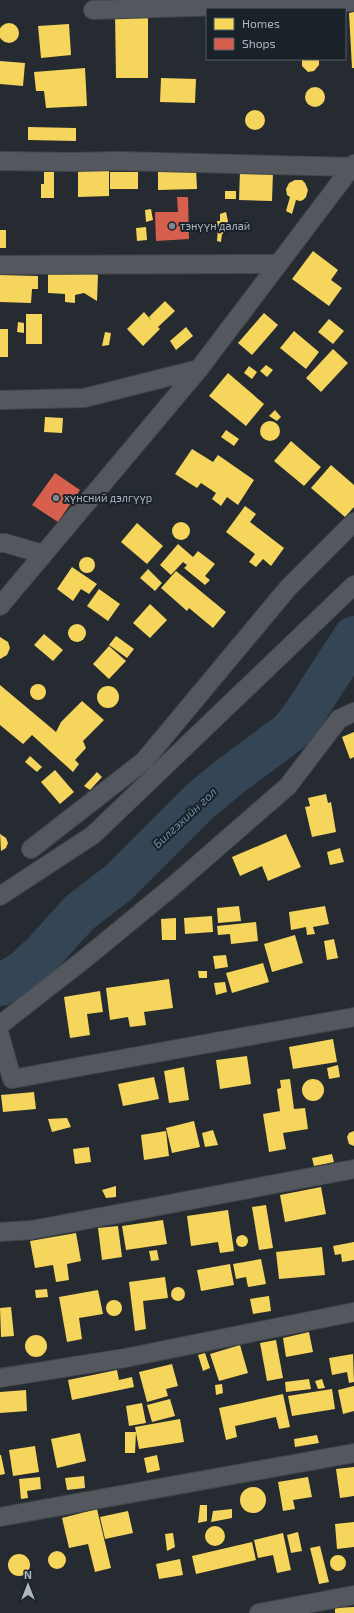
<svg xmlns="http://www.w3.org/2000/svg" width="354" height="1613" font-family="'Exo 2',sans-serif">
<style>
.homes{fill:#f6d55c}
.shops{fill:#d6604d}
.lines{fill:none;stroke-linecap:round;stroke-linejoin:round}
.river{stroke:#344556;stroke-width:42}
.street-casing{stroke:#42474a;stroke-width:20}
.street{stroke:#54585e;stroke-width:18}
.poi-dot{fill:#7e868e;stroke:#192129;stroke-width:1.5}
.labels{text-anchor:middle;stroke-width:4;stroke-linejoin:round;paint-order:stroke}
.poi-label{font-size:11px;fill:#aeb7c1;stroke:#192129;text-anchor:start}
.water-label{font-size:12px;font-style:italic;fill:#708ba3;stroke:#192129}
</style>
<rect width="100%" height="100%" fill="#252b30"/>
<g class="homes">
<polygon points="354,12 354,68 352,68 349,13"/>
<polygon points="115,14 148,14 148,78 116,78"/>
<circle cx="9" cy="33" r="10"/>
<polygon points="69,24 71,55 41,58 38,26"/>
<polygon points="302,59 319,59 319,65 314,71 308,72 302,66"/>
<polygon points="0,61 25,63 23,86 0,84"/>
<polygon points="85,68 87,106 46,108 44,91 36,91 34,72"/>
<polygon points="161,78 196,79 195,103 160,102"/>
<circle cx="315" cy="97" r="10"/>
<circle cx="255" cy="120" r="10"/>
<polygon points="28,127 76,128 76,141 28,140"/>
<polygon points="78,166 109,166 109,196 78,197"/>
<polygon points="196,168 197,189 158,190 158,169"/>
<polygon points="240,171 273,172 272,201 239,200"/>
<polygon points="44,172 54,172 54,198 41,198 41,184 44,184"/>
<rect x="110" y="172" width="28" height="17"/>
<polygon points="295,180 302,180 305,183 308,190 306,197 303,200 300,201 296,200 292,214 286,211 290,197 287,195 286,189 289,183"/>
<rect x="225" y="191" width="11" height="8"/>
<polygon points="151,209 153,220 146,222 145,210"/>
<polygon points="226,212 229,226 217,226 217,221 220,221 220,214"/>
<polygon points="146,227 147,240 137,241 136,228"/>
<polygon points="218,227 226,228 226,232 222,234 221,242 217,241"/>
<rect x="0" y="230" width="6" height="18"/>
<polygon points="313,251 338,270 331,280 342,288 329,306 292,279"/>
<polygon points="84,268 98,275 97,301 84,293 75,295 75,303 65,302 65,294 48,293 48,269"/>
<polygon points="0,275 38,276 38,289 32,289 31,303 0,302"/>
<polygon points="165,301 175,311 158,327 160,329 143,346 127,329 144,312 152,321 149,317"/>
<polygon points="264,313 278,325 252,355 238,343"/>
<rect x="26" y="314" width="16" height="30"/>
<polygon points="329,319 344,331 333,344 318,332"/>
<polygon points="18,322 24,323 24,333 17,332"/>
<polygon points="186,327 193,336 176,350 170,341"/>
<rect x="0" y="329" width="8" height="28"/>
<polygon points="294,331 319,352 306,369 280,348"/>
<polygon points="105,332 111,333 109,345 102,346"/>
<polygon points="333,349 348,363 321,392 306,378"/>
<polygon points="266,365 273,370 267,377 260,371"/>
<polygon points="249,366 257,372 252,379 244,373"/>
<polygon points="228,373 264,404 246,426 209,396"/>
<polygon points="275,410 281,417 277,421 269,416"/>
<polygon points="45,417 63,418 62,433 44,432"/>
<circle cx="270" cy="431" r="10"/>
<polygon points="226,430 239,439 234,446 221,437"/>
<polygon points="291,441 321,467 304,486 274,461"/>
<polygon points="192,449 213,462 218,455 254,480 238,505 227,497 221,506 212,499 216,493 201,483 197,488 175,474"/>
<polygon points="331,465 354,485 354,507 345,517 311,488"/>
<polygon points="245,506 256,514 250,522 284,548 271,566 263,559 256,567 249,562 255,554 226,532"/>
<circle cx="181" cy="531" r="9"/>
<polygon points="137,523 163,546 147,564 121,542"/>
<polygon points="178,544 193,557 198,551 215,564 205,576 210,580 205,585 184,568 187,565 183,562 171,575 160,565"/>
<circle cx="87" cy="565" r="8"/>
<polygon points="72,567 97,584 89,594 81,589 73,601 57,589"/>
<polygon points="148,569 162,583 155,591 140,578"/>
<polygon points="176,571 226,612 213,628 189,608 187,611 161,588"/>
<polygon points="99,589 120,604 108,621 87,606"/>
<polygon points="150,604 167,620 150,638 133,623"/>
<circle cx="77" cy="633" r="9"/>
<polygon points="44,634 63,650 53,661 34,645"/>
<polygon points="116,636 134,649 127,658 109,645"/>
<polygon points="0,637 8,642 10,648 7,655 0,659"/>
<polygon points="109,646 126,661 109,679 93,664"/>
<circle cx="38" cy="692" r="8"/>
<polygon points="0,685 56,732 61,722 82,701 104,720 83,741 86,748 75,760 79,764 73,772 32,735 23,744 0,725"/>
<circle cx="108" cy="697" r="11"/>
<polygon points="354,732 354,757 350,759 342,737"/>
<polygon points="30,756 42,767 37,772 25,762"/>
<polygon points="55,770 74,792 60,804 41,782"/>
<polygon points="97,772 102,777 90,790 84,786"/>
<polygon points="326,794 328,803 331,802 336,832 312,837 305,807 310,806 308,798"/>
<polygon points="0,834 6,838 8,843 6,848 1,851"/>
<polygon points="286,834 301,867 268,881 262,866 240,876 232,857"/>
<polygon points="340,848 344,862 330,865 327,852"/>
<polygon points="239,906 241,921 218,923 217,908"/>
<polygon points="325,906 329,924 313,927 315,934 307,935 306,927 291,930 289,912"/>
<polygon points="212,916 213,932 185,934 184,918"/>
<polygon points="176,918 176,940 162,940 161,919"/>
<polygon points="256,922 258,941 231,944 230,934 218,935 217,926"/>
<polygon points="295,935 303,963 272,972 264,944"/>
<polygon points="334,939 338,958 327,960 324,941"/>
<polygon points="226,955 228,967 215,969 213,956"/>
<polygon points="263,963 269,982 232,993 226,973"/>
<polygon points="198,971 207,971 207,978 199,978"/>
<polygon points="169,979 173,1008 144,1012 146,1025 130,1027 128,1017 110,1020 106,988"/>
<polygon points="225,982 227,992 216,995 214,983"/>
<polygon points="100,991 103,1012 87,1014 90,1035 70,1038 64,997"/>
<polygon points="333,1039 337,1062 293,1069 289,1047"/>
<polygon points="247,1056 251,1084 220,1089 216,1060"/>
<polygon points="338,1065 340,1077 329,1079 327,1068"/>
<polygon points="184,1067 189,1100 169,1103 164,1071"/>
<polygon points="154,1077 159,1099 123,1106 118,1084"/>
<polygon points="290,1079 294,1109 305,1108 308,1129 283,1133 286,1149 269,1152 263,1114 280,1111 277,1089 281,1088 280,1080"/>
<circle cx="313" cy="1090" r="11"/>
<polygon points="34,1092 36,1109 3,1112 1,1095"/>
<polygon points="67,1118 71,1127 52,1132 48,1119"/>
<polygon points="194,1121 200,1147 172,1153 166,1128"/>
<polygon points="213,1130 218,1145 205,1147 202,1133"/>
<polygon points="166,1131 169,1156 144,1160 141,1135"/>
<polygon points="354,1131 354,1146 349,1144 347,1137 349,1133"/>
<polygon points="89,1147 91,1162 75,1164 73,1149"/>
<polygon points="332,1154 334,1162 314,1166 312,1158"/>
<polygon points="116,1186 116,1197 106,1198 102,1190"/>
<polygon points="321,1187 326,1214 285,1222 280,1195"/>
<polygon points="266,1205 273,1248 259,1250 252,1207"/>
<polygon points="228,1210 234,1251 220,1253 218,1242 191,1246 187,1216"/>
<polygon points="163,1220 167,1244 126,1250 122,1226"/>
<polygon points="118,1226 122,1257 102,1260 98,1228"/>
<polygon points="76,1233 81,1261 67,1264 69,1280 56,1282 53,1265 35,1268 30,1241"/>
<circle cx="242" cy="1241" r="6"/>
<polygon points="354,1242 354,1260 342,1262 341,1254 335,1255 333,1246"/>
<polygon points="322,1247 325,1275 279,1279 276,1252"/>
<polygon points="157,1250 159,1260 151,1261 149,1251"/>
<polygon points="261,1259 266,1284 248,1287 246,1277 236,1279 233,1264"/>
<polygon points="230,1264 234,1285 201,1291 197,1270"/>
<polygon points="165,1277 168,1298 143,1301 146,1329 135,1331 129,1282"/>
<circle cx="178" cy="1294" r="7"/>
<polygon points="47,1289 48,1297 36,1298 35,1290"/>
<polygon points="98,1290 103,1314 79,1318 82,1339 67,1342 59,1297"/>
<polygon points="269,1296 271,1311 253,1314 250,1299"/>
<circle cx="114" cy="1308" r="8"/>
<polygon points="11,1307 14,1336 1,1337 0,1308"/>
<polygon points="309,1332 313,1352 286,1357 283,1338"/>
<circle cx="36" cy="1346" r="11"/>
<polygon points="276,1340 283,1378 267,1381 260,1343"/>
<polygon points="240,1345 248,1373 219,1381 210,1354"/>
<polygon points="205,1353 210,1368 203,1371 198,1355"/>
<polygon points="353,1354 354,1382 349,1383 347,1372 332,1375 329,1358"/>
<polygon points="172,1364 178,1386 166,1389 168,1396 147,1402 139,1372"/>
<polygon points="117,1370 119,1380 132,1377 134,1387 72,1400 68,1380"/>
<polygon points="309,1379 311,1389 286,1392 285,1382"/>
<polygon points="322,1379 325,1388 318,1389 315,1381"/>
<polygon points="222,1384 223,1393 216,1395 215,1385"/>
<polygon points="354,1386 354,1411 343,1414 338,1390"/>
<polygon points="332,1389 335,1409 292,1416 288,1396"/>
<polygon points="26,1390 27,1411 0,1413 0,1392"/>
<polygon points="283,1394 290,1427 279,1429 276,1417 235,1426 237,1437 226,1440 219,1408"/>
<polygon points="170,1399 175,1416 152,1422 147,1405"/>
<polygon points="142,1403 146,1423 129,1426 126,1406"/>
<polygon points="180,1419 184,1442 139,1449 135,1427"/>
<polygon points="125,1432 136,1432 135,1453 125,1453"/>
<polygon points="80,1433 86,1461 57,1468 51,1439"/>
<polygon points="317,1435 319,1443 295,1447 294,1439"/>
<polygon points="35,1446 39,1472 13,1476 9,1450"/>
<polygon points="0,1455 1,1455 5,1474 0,1475"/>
<polygon points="157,1455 160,1470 147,1473 144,1458"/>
<polygon points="354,1467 354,1496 340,1498 336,1469"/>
<polygon points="84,1476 85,1488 67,1490 65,1478"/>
<polygon points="40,1477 41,1489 27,1491 28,1498 21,1499 19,1479"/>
<polygon points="308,1477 312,1497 293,1500 295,1509 283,1511 278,1482"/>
<circle cx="253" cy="1500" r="13"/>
<polygon points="200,1505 207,1505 207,1521 198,1523"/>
<polygon points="97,1509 111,1568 95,1572 88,1544 69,1548 62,1518"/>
<polygon points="232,1509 232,1518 211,1522 213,1511"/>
<polygon points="128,1511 133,1533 105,1539 100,1517"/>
<polygon points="354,1522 354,1547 337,1549 335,1524"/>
<circle cx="215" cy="1536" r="10"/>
<polygon points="298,1532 302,1551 291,1553 287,1535"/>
<polygon points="173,1533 175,1547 167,1551 165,1534"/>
<polygon points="283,1533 291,1570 277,1573 273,1555 258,1558 254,1540"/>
<polygon points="252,1542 256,1560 196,1574 192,1556"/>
<polygon points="320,1546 329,1582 319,1584 310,1548"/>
<circle cx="57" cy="1560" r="9"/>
<circle cx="19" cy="1565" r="11"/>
<circle cx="338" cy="1563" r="8"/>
<polygon points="180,1559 183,1575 159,1579 156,1564"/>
<polygon points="354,1607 354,1613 335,1613 335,1608"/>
</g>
<g class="shops">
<polygon points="177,197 188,197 189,239 156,241 155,212 178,212"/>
<polygon points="55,473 80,490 58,522 32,505"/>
</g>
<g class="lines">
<polyline class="river" points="0,985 24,971 43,953 79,913 118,883 200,801 228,778 291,731 304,714 354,637"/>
<g class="street-casing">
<g id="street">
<polyline points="93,10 354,2"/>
<polyline points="0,161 73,162 118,161 352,167"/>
<polyline points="0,265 278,264"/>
<polyline points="0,400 84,398 199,369"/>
<polyline points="0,543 5,543 43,554"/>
<polyline points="0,606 199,369 354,164"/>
<polyline points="31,849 144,761 288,588 354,522"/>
<polyline points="0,896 93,835 354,585"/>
<polyline points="0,1025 87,957 172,887 288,786 339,719 354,712"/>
<polyline points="0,1036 12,1079 354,1017"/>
<polyline points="0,1232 32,1230 354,1169"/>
<polyline points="0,1378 125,1358 354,1312"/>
<polyline points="0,1517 354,1453"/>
<polyline points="259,1613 354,1595"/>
</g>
</g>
<use href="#street" class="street"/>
</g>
<g class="poi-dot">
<circle cx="172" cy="226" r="4"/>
<circle cx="56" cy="498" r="4"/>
</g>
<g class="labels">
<g class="poi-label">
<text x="180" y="230">тэнүүн далай</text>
<text x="64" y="502">хүнсний дэлгүүр</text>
</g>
<g class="water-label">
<text transform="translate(185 818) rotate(-43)" y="4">Билгэхийн гол</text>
</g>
</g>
<rect x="206" y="8" width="140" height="52" fill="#192129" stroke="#555d66"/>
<rect x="214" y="18" width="20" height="12" fill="#f6d55c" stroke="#555d66"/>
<text x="242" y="28" font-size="12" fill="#aeb7c1">Homes</text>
<rect x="214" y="38" width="20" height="12" fill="#d6604d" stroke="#555d66"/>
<text x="242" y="48" font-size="12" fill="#aeb7c1">Shops</text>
<g transform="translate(28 1585)" stroke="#192129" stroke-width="3" paint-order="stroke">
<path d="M0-3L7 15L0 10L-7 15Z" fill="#aeb7c1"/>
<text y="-6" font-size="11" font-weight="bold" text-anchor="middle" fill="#aeb7c1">N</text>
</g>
</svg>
